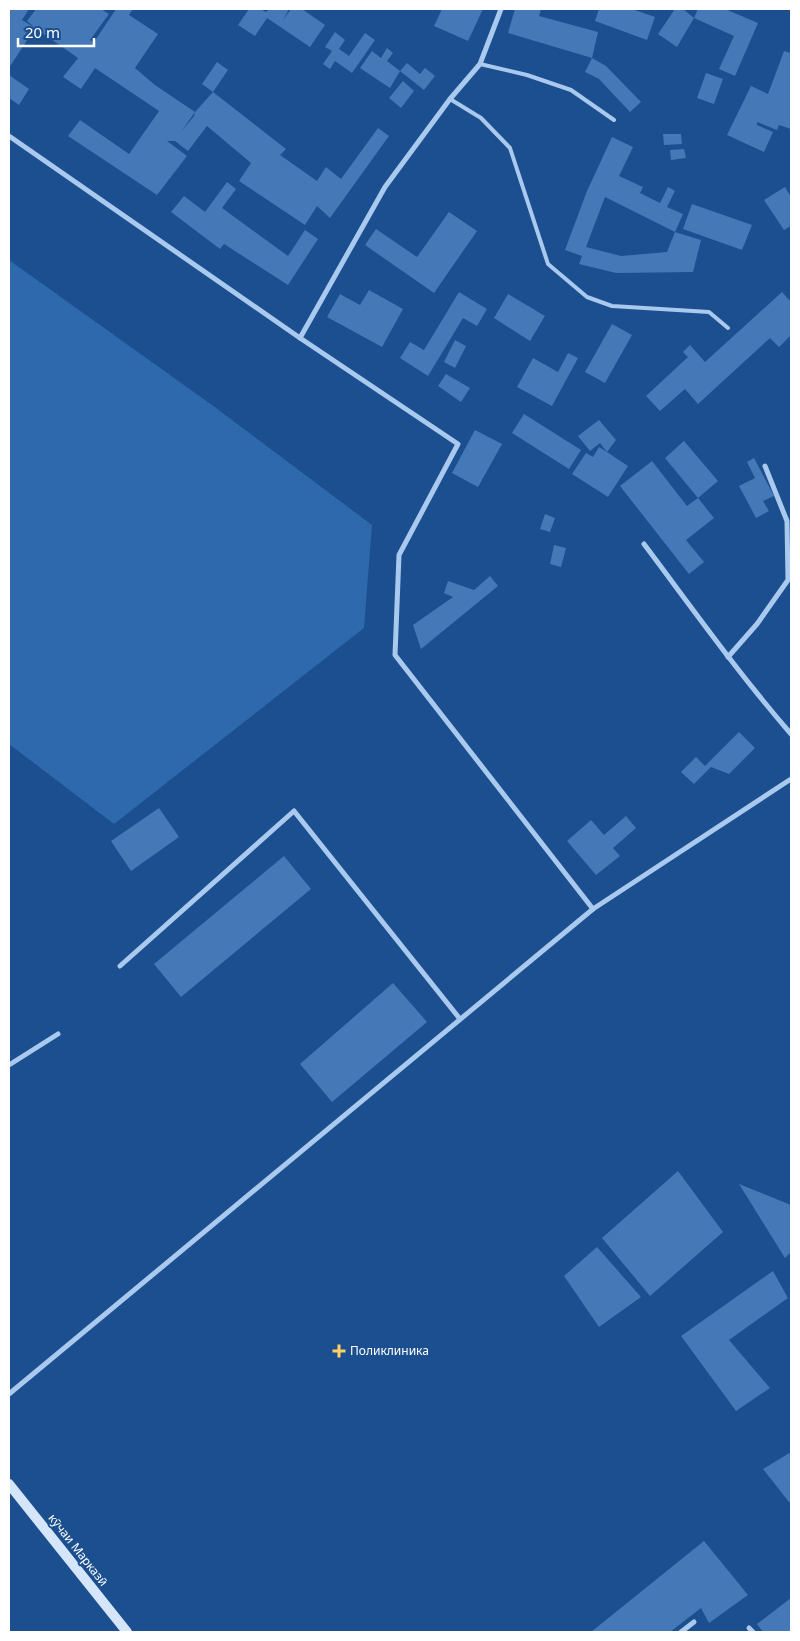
<svg xmlns="http://www.w3.org/2000/svg" width="800" height="1641" font-family="'Noto Sans',sans-serif">
<style>
.green{fill:#2e69ad}
.building{fill:#4478b7}
.lines{fill:none;stroke-linecap:round;stroke-linejoin:round}
.lane{stroke:#a9c9ee;stroke-width:4}
.street{stroke:#a9c9ee;stroke-width:5}
.secondary{stroke:#d6e6fa;stroke-width:10}
.poi-dot{fill:#ffd166;stroke:#1b4f8f;stroke-width:2}
.labels{text-anchor:middle;stroke-width:4;stroke-linejoin:round;paint-order:stroke}
.poi-label{font-size:12px;fill:#fff;stroke:#1b4f8f;text-anchor:start}
.street-label{font-size:12px;fill:#fff;stroke:#1b4f8f}
</style>
<rect width="100%" height="100%" fill="#1b4f8f"/>
<polygon class="green" points="9,260 212,405 372,525 364,628 114,824 9,744"/>
<g class="building">
<polygon points="9,9 29,9 22,20 35,28 27,21 36,9 101,9 109,14 90,40 94,42 116,9 133,9 129,15 158,34 135,68 155,85 195,112 181,132 194,116 195,112 213,92 286,149 280,155 317,181 326,167 341,179 378,128 389,136 330,218 317,206 305,225 239,181 251,163 207,126 188,151 175,141 167,141 187,156 157,195 68,136 80,120 129,154 159,111 95,68 81,89 63,77 78,58 35,28 9,68"/>
<polygon points="249,9 260,9 266,12 269,9 289,9 283,20 291,9 302,9 325,25 310,47 267,18 255,36 238,25"/>
<polygon points="442,9 483,9 468,41 434,26"/>
<polygon points="515,9 541,9 539,16 598,32 592,58 508,33"/>
<polygon points="599,9 632,9 655,17 647,40 595,21"/>
<polygon points="675,9 683,9 694,18 677,47 658,34"/>
<polygon points="698,9 725,9 758,23 735,76 719,69 734,36 694,18"/>
<polygon points="335,32 345,40 339,49 349,56 365,33 375,40 352,73 335,61 330,69 323,64 332,51 325,47"/>
<polygon points="387,48 393,53 387,61 400,71 390,88 360,68 372,51 381,58"/>
<polygon points="784,51 791,53 791,129 779,125 777,130 757,122 757,125 773,132 764,152 727,135 751,86 768,94"/>
<polygon points="592,58 606,66 641,102 630,112 599,79 585,72"/>
<polygon points="217,62 228,70 213,92 202,84"/>
<polygon points="407,63 420,74 425,68 435,76 424,90 400,71"/>
<polygon points="706,73 723,79 714,104 697,98"/>
<polygon points="9,75 29,89 19,105 9,98"/>
<polygon points="403,81 414,91 401,108 389,98"/>
<polygon points="663,134 681,134 682,144 664,145"/>
<polygon points="612,137 633,147 619,176 643,187 640,193 660,203 668,187 675,191 667,207 683,214 675,232 605,197 586,247 621,256 667,252 675,232 701,240 693,272 616,273 579,264 582,256 565,250 587,191"/>
<polygon points="684,149 686,158 671,160 670,150"/>
<polygon points="227,182 236,189 222,208 288,256 305,230 318,239 288,285 224,244 220,249 171,212 184,196 205,212"/>
<polygon points="785,187 791,197 791,226 784,230 764,200"/>
<polygon points="692,204 752,225 742,250 683,229"/>
<polygon points="449,212 477,231 434,293 365,245 376,229 417,257"/>
<polygon points="369,290 403,309 382,347 327,317 340,294 360,305"/>
<polygon points="459,292 487,309 477,326 463,318 428,376 400,358 410,342 424,350"/>
<polygon points="782,292 791,302 791,335 779,347 770,338 698,404 685,389 660,411 646,396 688,357 683,352 690,345 705,362"/>
<polygon points="508,294 545,316 530,341 494,318"/>
<polygon points="612,324 632,335 605,383 585,372"/>
<polygon points="455,340 466,346 455,368 444,362"/>
<polygon points="568,353 578,358 552,406 517,387 533,358 558,372"/>
<polygon points="446,374 470,388 461,402 438,386"/>
<polygon points="524,414 581,450 569,469 512,433"/>
<polygon points="599,420 616,440 607,452 628,466 608,497 572,474 586,453 593,457 599,447 607,452 600,443 590,451 578,436"/>
<polygon points="475,430 502,444 478,487 452,473"/>
<polygon points="684,441 718,481 698,498 665,458"/>
<polygon points="754,458 774,496 763,501 769,511 756,518 739,486 755,478 747,462"/>
<polygon points="652,461 687,506 698,498 714,518 686,540 704,562 689,574 620,486"/>
<polygon points="545,514 555,518 550,532 540,529"/>
<polygon points="554,545 566,548 561,567 550,564"/>
<polygon points="490,576 498,586 421,649 413,625 453,597 444,593 448,581 474,590"/>
<polygon points="739,732 755,748 729,774 711,767 694,784 681,772 696,757 705,766"/>
<polygon points="159,808 179,837 131,871 111,841"/>
<polygon points="626,816 636,828 613,848 620,856 596,875 567,841 591,820 604,835"/>
<polygon points="284,856 311,889 181,997 154,964"/>
<polygon points="393,983 427,1022 332,1102 300,1064"/>
<polygon points="678,1171 723,1232 650,1296 602,1238"/>
<polygon points="739,1184 791,1205 791,1252 785,1258"/>
<polygon points="597,1247 641,1297 599,1327 564,1276"/>
<polygon points="773,1271 788,1298 729,1340 770,1388 736,1411 681,1336"/>
<polygon points="791,1452 791,1501 789,1502 763,1469"/>
<polygon points="704,1541 748,1595 709,1623 701,1608 670,1632 591,1632"/>
<polygon points="791,1598 791,1632 763,1632 757,1624"/>
</g>
<g class="lines">
<g class="lane">
<polyline points="480,64 527,75 571,90 614,120"/>
<polyline points="450,99 481,118 510,148 548,264 587,297 612,306 709,312 728,328"/>
</g>
<g class="street">
<polyline points="9,136 300,338 458,444 399,555 395,655 593,909"/>
<polyline points="300,338 385,187 450,99 480,64 501,9"/>
<path d="M644,544C692,608 739,674 791,734"/>
<polyline points="728,657 757,624 788,580 787,521 765,466"/>
<polyline points="120,966 294,811 460,1019"/>
<polyline points="9,1065 58,1034"/>
<polyline points="9,1394 593,909 791,779"/>
<polyline points="749,1628 753,1632"/>
<polyline points="681,1632 694,1622"/>
</g>
<polyline class="secondary" points="9,1484 127,1632"/>
</g>
<path class="poi-dot" d="M336.5 1343.5h5v5h5v5h-5v5h-5v-5h-5v-5h5z"/>
<g class="labels">
<g class="poi-label">
<text x="350" y="1355">Поликлиника</text>
</g>
<g class="street-label">
<text transform="translate(78 1550) rotate(52)" y="4">кӯчаи Марказӣ</text>
</g>
</g>
<rect width="800" height="1641" fill="none" stroke="#ffffff" stroke-width="20"/>
<path d="M18 38v8h76v-8" fill="none" stroke="#ffffff" stroke-width="2.5"/>
<text x="25" y="38" font-size="15" fill="#ffffff" stroke="#1b4f8f" stroke-width="4" paint-order="stroke">20 m</text>
</svg>
